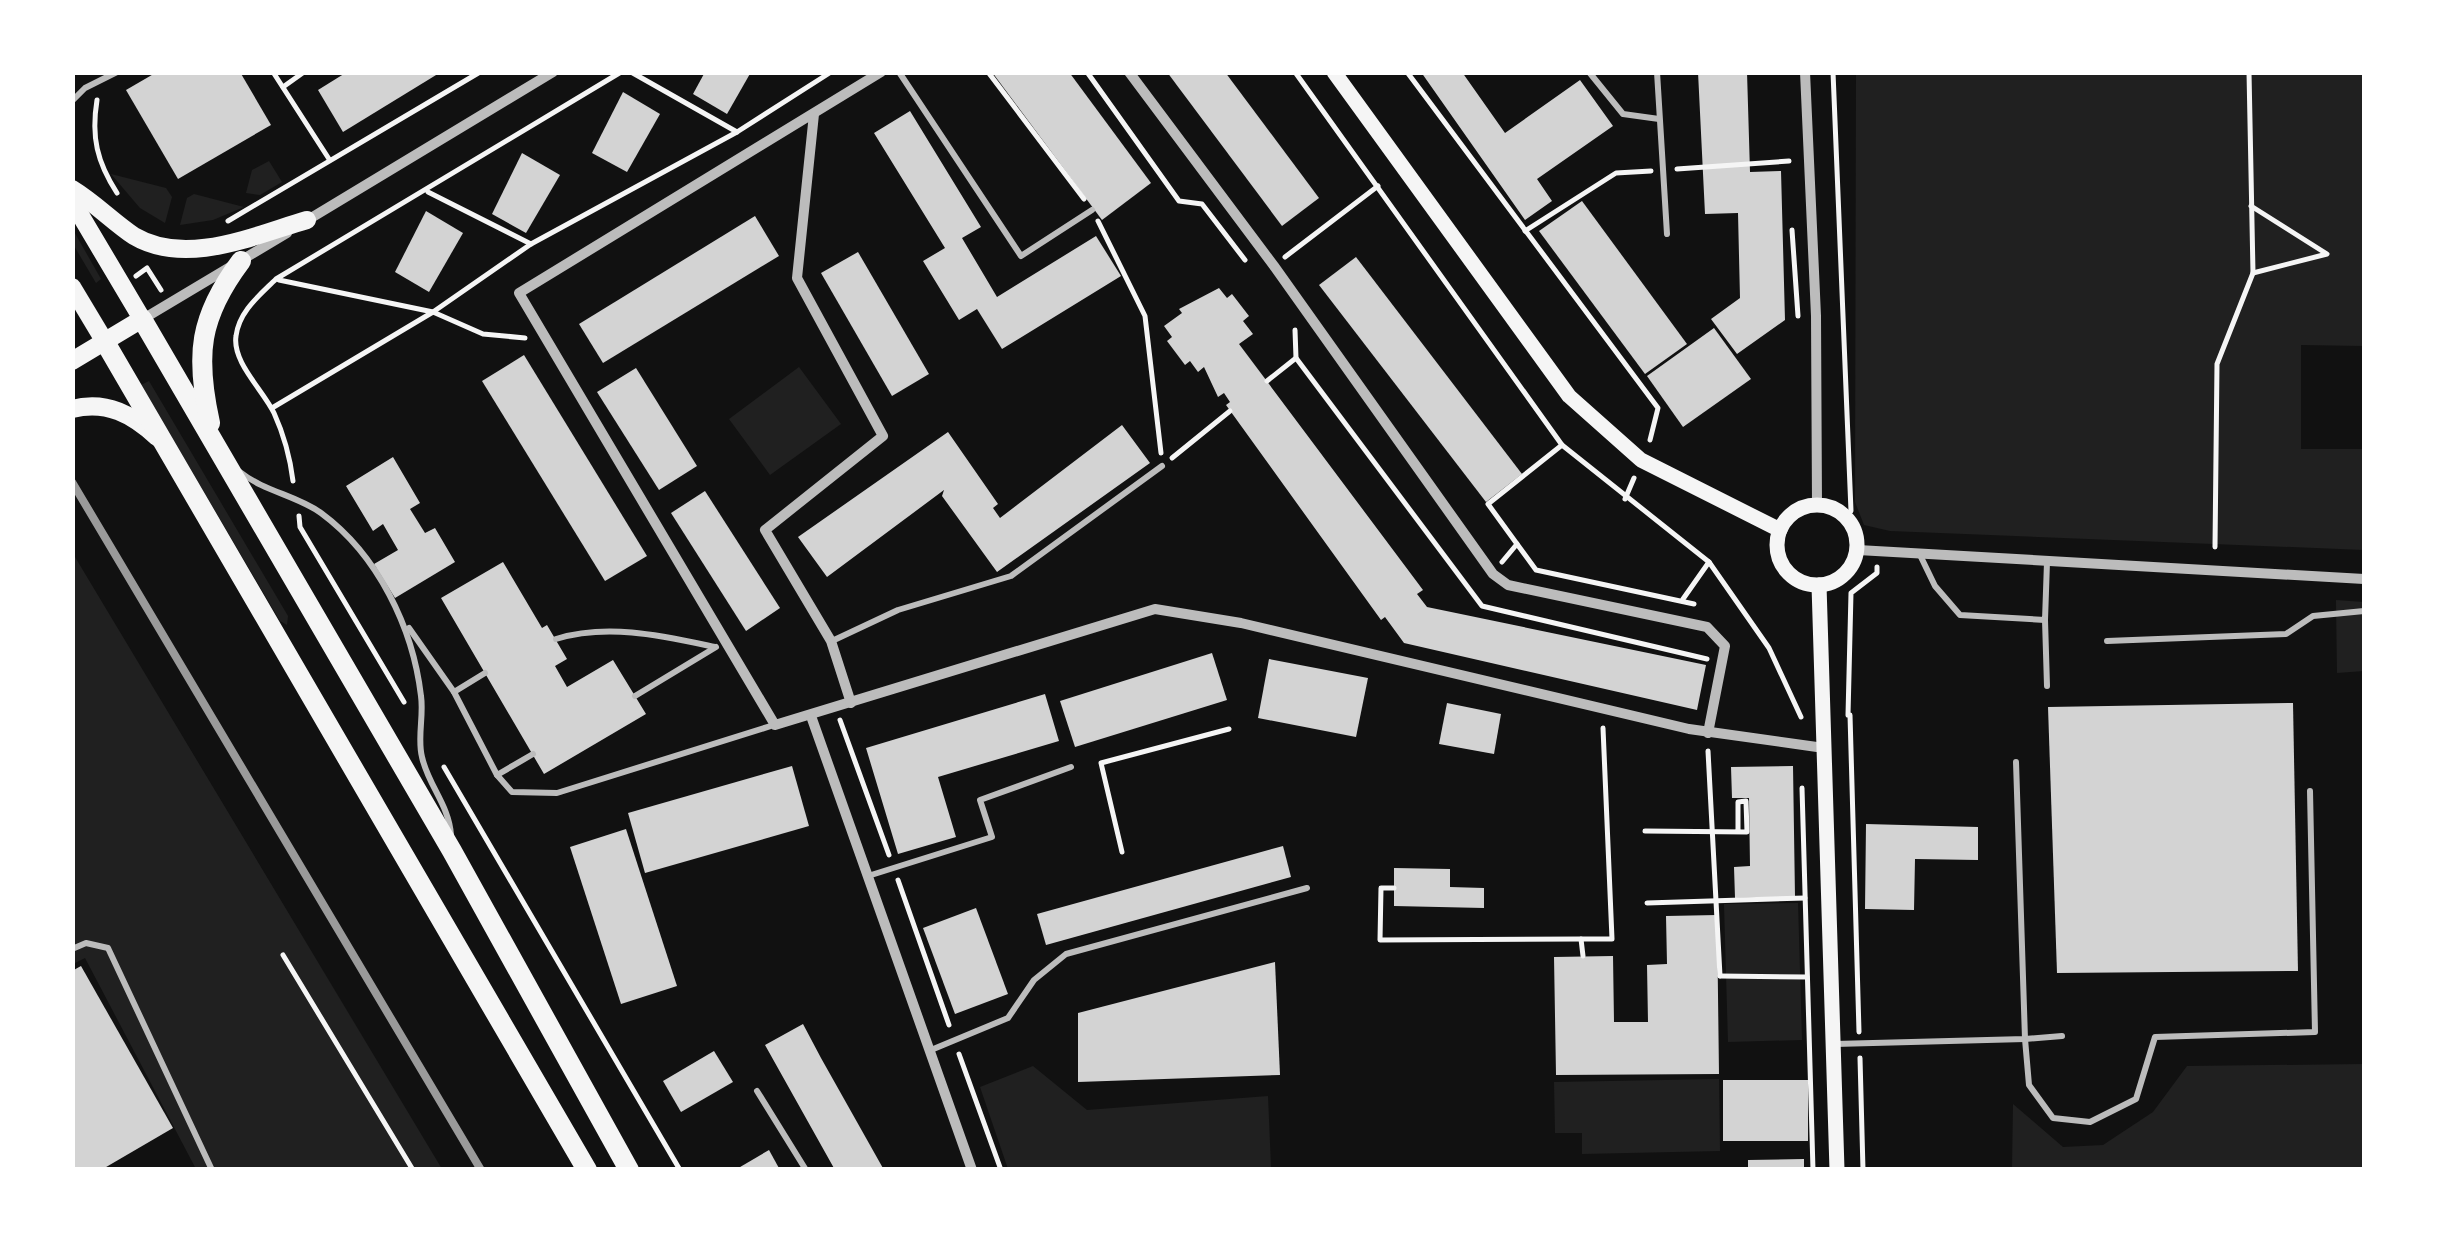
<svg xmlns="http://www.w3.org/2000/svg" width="2437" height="1242" font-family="Lato,sans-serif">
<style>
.green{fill:#202020;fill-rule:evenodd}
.building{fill:#d3d3d3}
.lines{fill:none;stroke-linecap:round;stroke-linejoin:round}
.path{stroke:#f5f5f5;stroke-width:5}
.service{stroke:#bcbcbc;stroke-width:6}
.minor{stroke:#bcbcbc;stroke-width:10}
.secondary{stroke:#f5f5f5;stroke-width:15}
.primary{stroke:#f5f5f5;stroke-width:18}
.trunk{stroke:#f5f5f5;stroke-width:20}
.rail{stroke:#9a9a9a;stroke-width:8}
</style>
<rect width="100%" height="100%" fill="#111"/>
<g class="green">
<path d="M1856,73H2364V550L1890,531L1864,525L1855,502ZM2301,345L2363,346L2362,449H2301Z"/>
<polygon points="269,161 282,182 260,195 246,193 252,170"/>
<polygon points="111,174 166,188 172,197 165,223 140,208"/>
<polygon points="194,194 244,207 213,220 180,225 187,198"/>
<polygon points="72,228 101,279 96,283 73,244"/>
<polygon points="799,367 841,424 770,475 729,419"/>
<polygon points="149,381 288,616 287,625 280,621 141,385"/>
<polygon points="72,552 442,1169 196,1169 85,958 73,964"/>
<polygon points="2336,600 2364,602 2364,671 2337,673"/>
<polygon points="1798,903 1802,1040 1728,1042 1724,904"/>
<polygon points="2364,1064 2364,1169 2012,1169 2013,1104 2063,1147 2103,1145 2153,1112 2187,1066"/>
<polygon points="1033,1066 1087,1110 1268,1096 1271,1167 1008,1169 980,1087"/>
<polygon points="1719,1079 1720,1151 1582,1154 1582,1133 1555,1133 1554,1082"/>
</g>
<g class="building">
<polygon points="157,72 240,72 271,125 178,179 126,90"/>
<polygon points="347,72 441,72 343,132 318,90"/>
<polygon points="705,72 751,72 727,114 693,94"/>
<polygon points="992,72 1069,72 1151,183 1102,220"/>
<polygon points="1167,72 1225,72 1319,198 1282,226"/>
<polygon points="1421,72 1462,72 1505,133 1580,80 1613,126 1537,179 1552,201 1525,220"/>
<polygon points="1698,72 1747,72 1750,172 1781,171 1785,320 1737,354 1711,319 1740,298 1738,213 1705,214"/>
<polygon points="623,92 660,114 627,172 592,153"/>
<polygon points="910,111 981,227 962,238 997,297 1096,236 1121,276 1002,349 977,309 959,320 923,261 945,248 874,133"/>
<polygon points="522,153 560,175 526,233 492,214"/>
<polygon points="1582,201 1687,344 1645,374 1539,231"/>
<polygon points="426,211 463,233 429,292 395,272"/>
<polygon points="755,216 779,256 603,363 579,324"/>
<polygon points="858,252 929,374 892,396 821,273"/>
<polygon points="1356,257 1522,474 1486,502 1319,285"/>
<polygon points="1219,288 1227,298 1232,294 1249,316 1243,321 1253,334 1239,344 1423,590 1417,594 1427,607 1706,665 1697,710 1404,643 1385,617 1381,620 1226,405 1230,402 1224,393 1218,397 1204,367 1198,372 1190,361 1185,365 1167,341 1172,337 1164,326 1182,313 1179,309"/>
<polygon points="1714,328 1751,379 1683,427 1647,376"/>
<polygon points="524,355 647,556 605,581 482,381"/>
<polygon points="636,368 697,466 659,490 597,392"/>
<polygon points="1122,425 1150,463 997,572 942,496 944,490 827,577 798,537 948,432 998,504 993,508 1000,518"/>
<polygon points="393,457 420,503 410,509 425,533 435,528 455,562 395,598 374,564 398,550 383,524 373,531 346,486"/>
<polygon points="705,491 780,608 746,631 671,513"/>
<polygon points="503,562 542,628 547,625 567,659 555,666 567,687 613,660 646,714 544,774 441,598"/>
<polygon points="1212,653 1227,700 1075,747 1060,701"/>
<polygon points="1269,659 1368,678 1356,737 1258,718"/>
<polygon points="1045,694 1059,741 938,777 956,837 898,854 866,748"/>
<polygon points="1447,703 1501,714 1494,754 1439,744"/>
<polygon points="2293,703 2298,971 2057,973 2048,707"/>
<polygon points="792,766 809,826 645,873 628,813"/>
<polygon points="1793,766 1795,897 1735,898 1734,867 1750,866 1749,798 1732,798 1731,767"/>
<polygon points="1866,824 1978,827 1978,860 1915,859 1914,910 1865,909"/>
<polygon points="626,829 677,986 621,1004 570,847"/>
<polygon points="1283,846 1291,877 1046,945 1037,914"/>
<polygon points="1394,868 1450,869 1450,887 1484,888 1484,908 1394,906"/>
<polygon points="976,908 1008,994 955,1014 923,928"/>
<polygon points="1717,915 1719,1074 1556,1075 1554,957 1613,956 1614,1022 1648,1022 1647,965 1667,964 1666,916"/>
<polygon points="1275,962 1280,1075 1078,1082 1078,1013"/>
<polygon points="81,966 173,1128 101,1170 72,1170 72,971"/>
<polygon points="803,1024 821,1058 884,1170 835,1170 765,1045"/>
<polygon points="714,1051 733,1082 681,1112 663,1081"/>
<rect x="1723" y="1080" width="85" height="61"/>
<polygon points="769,1150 780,1170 735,1170"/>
<polygon points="1804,1159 1804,1170 1748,1170 1748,1160"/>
</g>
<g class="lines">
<g class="path">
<polyline points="273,72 329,159"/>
<polyline points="631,72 737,132"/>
<polyline points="988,72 1084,199"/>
<polyline points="1087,72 1179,201 1202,204 1245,260"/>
<polyline points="1295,72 1562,445 1709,562 1769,648 1801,717"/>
<polyline points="1407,72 1658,408 1650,440"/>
<polyline points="1833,72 1851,511"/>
<polyline points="283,87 304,72"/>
<path d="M97,100C91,137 97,162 117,193"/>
<polyline points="1677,169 1789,161"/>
<polyline points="428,192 531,244"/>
<polyline points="2251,206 2327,254 2253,273"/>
<polyline points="228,221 480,72"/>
<polyline points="1098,221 1145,316 1161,453"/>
<polyline points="1792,230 1798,316"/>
<polyline points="1525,231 1616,173 1651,171"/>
<polyline points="1285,257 1378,186"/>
<polyline points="136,276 147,268 161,290"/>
<polyline points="279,280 433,312 483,334 525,338"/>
<polyline points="1295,330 1296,358 1482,606 1707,659"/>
<polyline points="1267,381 1296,358"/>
<polyline points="272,408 433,312 531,244 737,132 831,72"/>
<polyline points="1172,458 1230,411"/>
<path d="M293,481C290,457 284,435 274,413C263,390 232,362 236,336C239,311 260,295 276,279L621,72"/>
<polyline points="1625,499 1634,478"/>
<polyline points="299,516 300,527 404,702"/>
<polyline points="1517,544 1536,570 1694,604"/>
<polyline points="2215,547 2217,364 2253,273 2249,72"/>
<polyline points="1502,562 1517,544 1488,504 1562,445"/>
<polyline points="1683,599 1709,562"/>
<polyline points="1848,715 1851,593 1877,573 1877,567"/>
<polyline points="1850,715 1859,1032"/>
<polyline points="840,720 889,855"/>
<polyline points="1708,751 1720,976"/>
<polyline points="444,767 680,1170"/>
<polyline points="1802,788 1813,1170"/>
<polyline points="1645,831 1747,832 1746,801 1738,802 1738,832"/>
<polyline points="1122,852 1101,763 1229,729"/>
<polyline points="898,880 949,1025"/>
<polyline points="1394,888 1381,888 1380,940 1581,939"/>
<polyline points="1647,903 1805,898"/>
<polyline points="283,955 413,1170"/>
<polyline points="1583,956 1581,939 1612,939 1603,728"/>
<polyline points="1720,976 1807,977"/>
<polyline points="959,1054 1001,1170"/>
<polyline points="1860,1058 1863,1170"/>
</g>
<g class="service">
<polyline points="899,72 1021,256 1092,210"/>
<polyline points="1589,72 1623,114 1659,119"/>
<polyline points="1657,72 1667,234"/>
<polyline points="72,101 85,88 117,72"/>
<path d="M240,472C265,492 296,495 321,513C378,555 413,628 421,696C424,716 417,738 422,757C428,785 449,805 451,835"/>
<polyline points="1920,555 1935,586 1960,615 2045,620 2047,562"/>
<polyline points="2045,620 2047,686"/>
<polyline points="409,628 454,692 497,775 512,792 557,793 774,725"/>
<path d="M556,639C608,623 663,636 715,647"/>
<polyline points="832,641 898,610 1011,576 1162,466"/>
<polyline points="2107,641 2286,634 2313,616 2364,611"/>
<polyline points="454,692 485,673"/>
<polyline points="635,696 716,647"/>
<polyline points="497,775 533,754"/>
<polyline points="868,876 992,837 980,800 1071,767"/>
<polyline points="72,949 86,943 108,948 212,1170"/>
<polyline points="2062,1036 2025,1039 2029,1085 2053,1118 2090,1122 2136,1099 2155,1037 2315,1032 2310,791"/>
<polyline points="1835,1044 2025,1039 2016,762"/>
<polyline points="931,1050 1008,1018 1034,980 1066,954 1307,888"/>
<polyline points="757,1091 806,1170"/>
</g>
<g class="minor">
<polyline points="881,72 519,293 775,725 1155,609 1241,623 1689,729 1824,748"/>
<polyline points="1129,72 1274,266 1493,574 1508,585 1707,627 1725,646 1708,733"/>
<polyline points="1805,72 1816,316 1817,505"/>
<polyline points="814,114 797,278 883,436 765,530 831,641 851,703"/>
<polyline points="306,221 553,72"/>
<polyline points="143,319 287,233"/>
<polyline points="1858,550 2364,579"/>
<polyline points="811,716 972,1170"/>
</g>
<g class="secondary">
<polyline points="1334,72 1569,396 1641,460 1780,530"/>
<circle cx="1817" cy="545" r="40"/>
<polyline points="1819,585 1837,1170"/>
</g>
<g class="primary">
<path d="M72,189C95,203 113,222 134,236C186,267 255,235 307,220"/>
<polyline points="72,201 142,319 72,361"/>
<polyline points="72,287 105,342"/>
<path d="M72,409C107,400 133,415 157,437"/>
</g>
<g class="trunk">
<polyline points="142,319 452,851 629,1170"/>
<polyline points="105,342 587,1170"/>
<path d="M210,423C195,355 199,317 241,261"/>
</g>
<polyline class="rail" points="72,482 481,1170"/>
</g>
<rect width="2437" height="1242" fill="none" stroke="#ffffff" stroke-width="150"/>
</svg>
